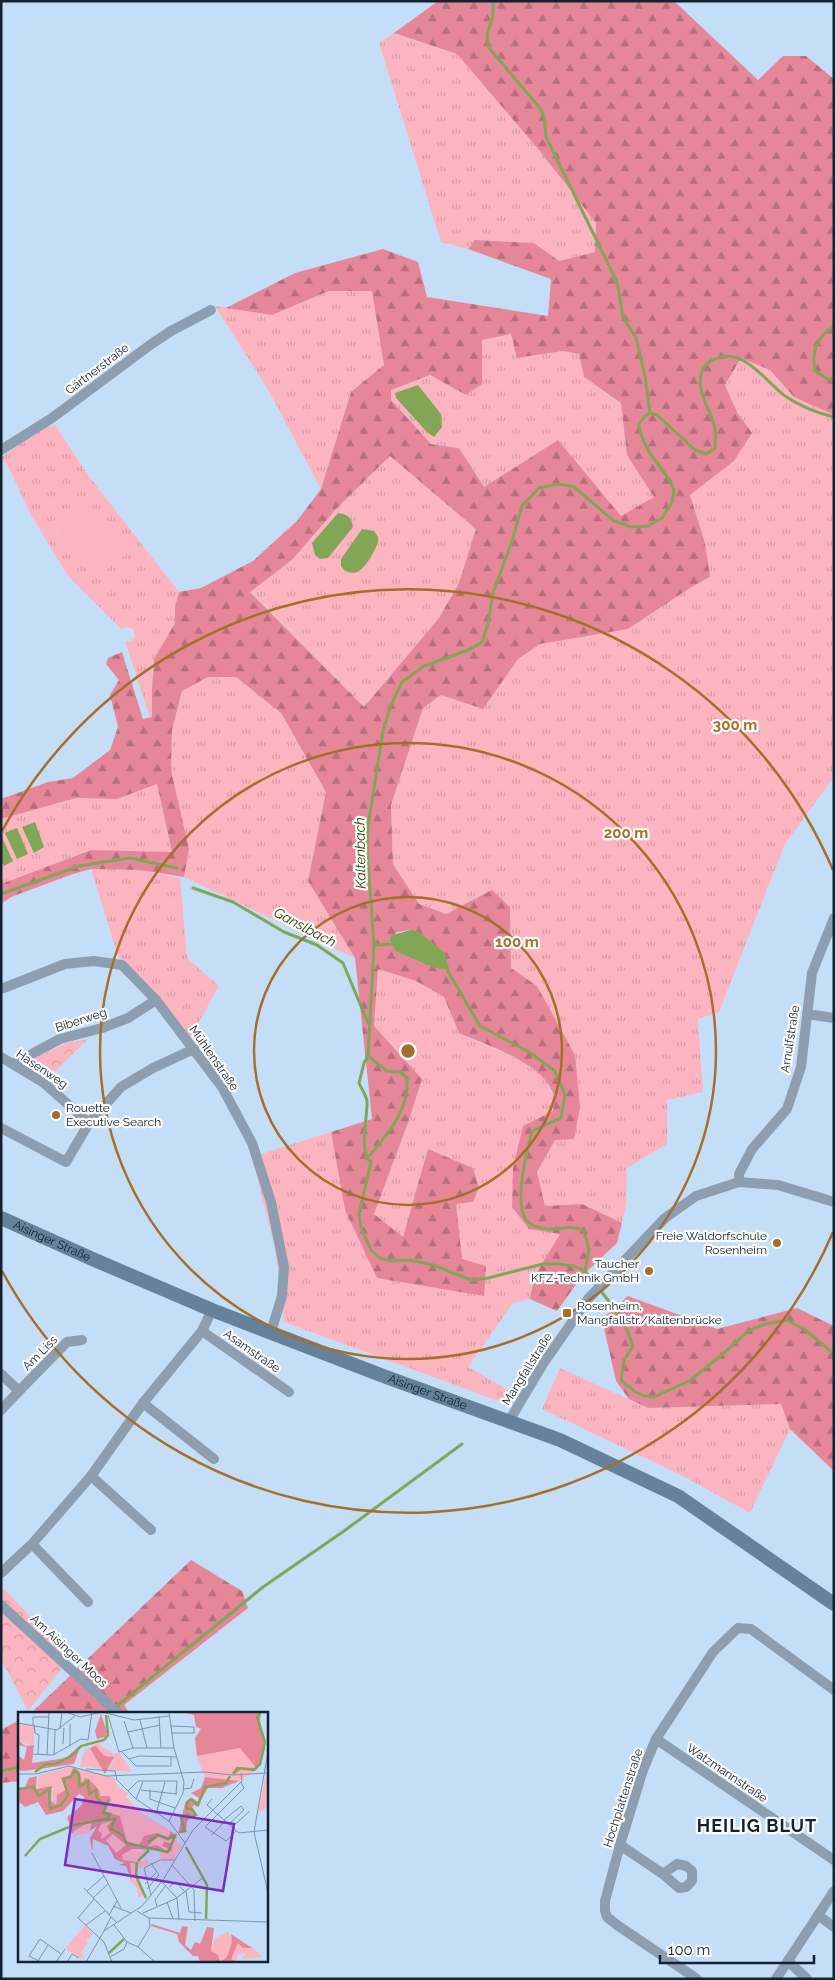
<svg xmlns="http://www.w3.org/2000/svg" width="835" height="1980" font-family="Raleway,sans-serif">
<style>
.grass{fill:url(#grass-tufts)}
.forest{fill:url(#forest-firs);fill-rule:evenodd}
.park{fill:url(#park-crowns)}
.pitch{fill:#fcb5c0}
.water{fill:#81a655}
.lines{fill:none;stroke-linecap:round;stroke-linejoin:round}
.stream{stroke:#81a655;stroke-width:3}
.street{stroke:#8c9eb0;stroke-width:10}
.secondary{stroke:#66819b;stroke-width:14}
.ring{fill:none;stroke:#a56f29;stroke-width:2.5}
.poi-dot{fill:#a56f29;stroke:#fbfbfb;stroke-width:2}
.labels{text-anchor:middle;stroke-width:4.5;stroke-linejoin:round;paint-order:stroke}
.street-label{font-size:12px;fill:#122232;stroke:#fbfbfb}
.poi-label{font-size:12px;fill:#122232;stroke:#fbfbfb;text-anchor:start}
.water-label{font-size:14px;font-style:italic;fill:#2b4205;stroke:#fbfbfb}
.district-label{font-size:18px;font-weight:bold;letter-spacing:1px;fill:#122232;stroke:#fbfbfb}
.inset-river{fill:none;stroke:#81a655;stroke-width:2.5}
.inset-road{fill:none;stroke:#7d93a9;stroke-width:1}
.view{fill:#7b2cbf;fill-opacity:0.15;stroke:#7b2cbf;stroke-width:2.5}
.inset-edge{fill:none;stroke:#122232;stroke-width:2.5}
.centre{fill:#a56f29;stroke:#fbfbfb;stroke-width:2.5}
.ring-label{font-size:15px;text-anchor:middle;font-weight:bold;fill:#a56f29;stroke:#fbfbfb;stroke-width:4.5;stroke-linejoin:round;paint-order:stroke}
</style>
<defs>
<pattern id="grass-tufts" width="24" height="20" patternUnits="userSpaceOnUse" patternTransform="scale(1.25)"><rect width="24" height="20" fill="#fcb5c0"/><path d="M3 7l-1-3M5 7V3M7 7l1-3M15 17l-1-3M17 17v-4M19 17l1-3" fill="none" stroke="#d79ba5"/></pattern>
<pattern id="forest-firs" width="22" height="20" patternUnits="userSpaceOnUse" patternTransform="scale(1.25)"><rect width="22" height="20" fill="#e58798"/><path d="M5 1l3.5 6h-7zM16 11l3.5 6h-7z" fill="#b86e7d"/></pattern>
<pattern id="park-crowns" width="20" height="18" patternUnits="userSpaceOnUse" patternTransform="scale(1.25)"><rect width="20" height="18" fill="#fcb5c0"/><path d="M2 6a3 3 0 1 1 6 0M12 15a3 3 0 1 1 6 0" fill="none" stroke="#d79ba5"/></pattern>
</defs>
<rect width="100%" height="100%" fill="#c4def8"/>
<g class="grass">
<polygon points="394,33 457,54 539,150 596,223 595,252 559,261 534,243 475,240 468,249 441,242 379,43"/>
<polygon points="329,291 373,291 384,365 351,392 321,489 267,388 215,306 272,315"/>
<polygon points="512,334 517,358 563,351 579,354 584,377 621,403 627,455 655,497 621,516 558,440 484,487 459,448 431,444 391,400 391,390 430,375 466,395 482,384 482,339"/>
<polygon points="741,358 770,370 794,397 834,415 834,777 785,844 719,1012 698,1019 703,1092 667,1100 667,1144 627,1168 626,1204 622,1223 582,1204 545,1206 537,1172 555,1139 575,1139 537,986 511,968 510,907 492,890 446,914 419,904 393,864 391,805 423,708 441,695 483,709 518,659 540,643 628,629 690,588 710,578 705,543 690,495 734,461 752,433 738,414 725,385"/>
<polygon points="55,425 88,475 179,592 175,606 175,623 154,659 152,689 152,717 150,718 125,641 130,641 135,637 133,629 126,627 121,629 68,576 31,515 8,466 3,460 3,456 43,428"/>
<polygon points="390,456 476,529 459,583 439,618 364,707 250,591 292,560 337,508"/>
<polygon points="208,677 236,677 281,713 326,792 308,881 355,958 184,877 189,849 171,770 172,730 182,691"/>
<polygon points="157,784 172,852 91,850 1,885 1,819 76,798 117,799"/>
<polygon points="91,869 140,870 180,878 187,958 219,986 189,1040 118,956"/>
<polygon points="378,969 416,981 444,997 459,1033 520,1060 544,1076 554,1097 553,1112 513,1168 560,1234 534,1277 530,1299 513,1303 468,1367 508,1390 501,1402 284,1322 276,1252 252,1157 331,1132 345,1210 377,1278 461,1259 456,1204 473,1202 479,1188 473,1168 428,1149 403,1238 374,1214 409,1120 422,1079 373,1026"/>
<polygon points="560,1368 648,1408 781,1404 790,1429 750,1513 681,1475 542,1409"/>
</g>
<g class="forest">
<path d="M438,1H674L758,80L783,56H806L834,79V415L794,397L770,370L741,358L725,385L738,414L752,433L734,461L690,495L705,543L710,577L690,588L628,629L540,644L518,659L483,709L441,695L423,708L391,805L393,864L419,904L446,914L492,890L510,907L511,968L537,986L575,1055L580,1107L574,1139L555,1140L537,1172L545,1206L582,1204L622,1223L617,1243L582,1276L557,1311L530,1299L534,1277L560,1234L529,1229L512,1207L513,1168L523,1126L553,1111C553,1107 555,1100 554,1096C545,1063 488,1046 459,1033L444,997L416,981L378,969L374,1026L422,1079L409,1120L374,1214L403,1237L428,1149L473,1168L479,1188L473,1202L456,1204L462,1259L486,1266L484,1296L377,1278L345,1210L331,1132L372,1119L355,958L308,881L326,792L281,713L236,677H208L182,691L172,730L171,770L189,849L184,877L140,870L91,869L73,874L11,897L1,904V885L4,883L91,850L172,852L157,784L117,799L76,798L1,819V799L48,782L73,778L110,750L118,727L110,695L119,680L106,664L108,658L122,652L143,719L152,717V689L154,659L175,623V606L179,592L201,588L253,561L297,521L321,489L351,392L384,365L372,291H329L272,315L226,308L295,273L383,249L418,262L427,297L548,316L551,279L468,249L475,240L534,243L559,261L595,252L596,223L539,150L457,54L394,33ZM511,334L517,358L563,351L579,354L584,377L621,403L627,455L654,497L621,516L558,440L484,487L459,448L431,444L391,400V390L430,375L466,395L482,384V340ZM390,456L476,529L459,583L439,618L364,707L250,592L292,560L337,508ZM411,930L415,958L395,951L390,939L397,932Z"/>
<polygon points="628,1296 717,1329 797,1308 834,1326 834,1471 790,1429 781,1404 648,1408 629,1399 616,1381 602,1319"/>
<polygon points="191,1560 242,1591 248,1608 124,1705 130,1714 30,1714"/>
<polygon points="19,1720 19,1781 1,1783 1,1730"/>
</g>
<g class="park">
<polygon points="88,1039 45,1081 24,1063 67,1043"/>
<polygon points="1,1586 70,1658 28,1711 1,1659"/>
</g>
<polygon class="pitch" points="85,497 128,553 97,577 54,521"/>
<g class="water">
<polygon points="418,385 441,414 442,427 434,437 427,432 396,398 395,393"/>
<path d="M338,513C347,514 352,518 353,527L328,558L320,559L315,555L312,543Z"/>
<path d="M362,529L374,531C377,535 379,537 378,542C375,551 365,569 357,572C352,574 349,572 345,571L341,566V559Z"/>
<polygon points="35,822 44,847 34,853 22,827"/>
<polygon points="17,828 28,854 17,859 5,833"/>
<polygon points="1,835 13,861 4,866 1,861"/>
<polygon points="411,930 419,932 445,953 449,969 435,968 395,951 390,939 392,935"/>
</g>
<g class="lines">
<g class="stream">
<polyline points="493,1 493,16 487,34 489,48 540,108 544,116 546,137 617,282 623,317 636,338 645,376 650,413"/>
<path d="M834,325C817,338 811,350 815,371L829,380H834"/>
<path d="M834,417C817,413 800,406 785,396C766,382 743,346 715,359C710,361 703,364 702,371C695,392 711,409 715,429C716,435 715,442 715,448L706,454L695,450L657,415L650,413L644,417L639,424L641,435L649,452L671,482L674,491L672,502L662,518L648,526L631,527L614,521L574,487L558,484L539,488L522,506L511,544L493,593L488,624L482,642L471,649L424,666L402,682L391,705L383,731L368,826L367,848L374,945L368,1056L364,1063L359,1083C361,1088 366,1095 367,1101C368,1116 358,1153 371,1162L359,1214L361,1228L371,1250L380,1258L391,1261L410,1260L433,1265L471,1280L488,1278L543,1264H559L573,1266L585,1271L623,1319L633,1346L624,1360L621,1380L634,1391L644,1396L654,1397L689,1381L723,1354L748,1331L765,1324L786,1320L804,1329L834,1354"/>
<polyline points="193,888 233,902 284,932 317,945 343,963 368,1023"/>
<polyline points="1,894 79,866 130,858 177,868"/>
<polyline points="374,945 394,944"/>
<path d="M446,968L480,1026L529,1052L555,1071L565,1095L561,1118L532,1131C527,1150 514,1203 526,1220C531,1226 538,1228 546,1229C561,1230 571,1224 584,1231L589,1249L585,1271"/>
<path d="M367,1159C386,1135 410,1111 407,1078L400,1072L387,1071L368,1056"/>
<polyline points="834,1449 834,1453"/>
<polyline points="107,1714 263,1587 344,1531 462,1444"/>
<polyline points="1,1771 19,1767"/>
</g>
<g class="street">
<polyline points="1,450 52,418 150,345 171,331 211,310"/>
<polyline points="1,989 65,964 94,961 122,965 156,1000 172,1021 222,1087 252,1143 271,1202 284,1267 282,1296 271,1332"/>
<polyline points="807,1014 834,1018"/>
<polyline points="1,1057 44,1083 89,1123"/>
<polyline points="13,1064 60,1039 102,1028 128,1018 156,1000"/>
<polyline points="1,1128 66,1162 89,1123 121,1087 153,1068 194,1049"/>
<polyline points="739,1182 739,1174 752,1149 787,1109 801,1067 812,973 834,918"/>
<polyline points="202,1331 289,1392"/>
<polyline points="1,1374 19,1391 1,1410"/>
<polyline points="19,1391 67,1342 82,1340"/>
<polyline points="143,1403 214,1459"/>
<polyline points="509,1421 543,1364 588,1299 665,1218 696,1196 739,1182 778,1185 834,1202"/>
<polyline points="91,1476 151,1530"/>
<polyline points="32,1544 88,1602"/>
<polyline points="1,1573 32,1544 91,1476 143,1403 202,1331 212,1310"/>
<polyline points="1,1605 119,1714"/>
<polyline points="656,1739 834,1860"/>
<polyline points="620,1845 663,1874 677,1864 686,1866 692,1871 692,1881 686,1887 679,1888 663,1874"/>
<polyline points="818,1915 834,1927"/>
<polyline points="788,1961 807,1979"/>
<polyline points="697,1979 617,1925 607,1917 605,1911 605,1901 620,1845 643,1770 656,1739 713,1652 738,1628 751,1629 834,1690"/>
<polyline points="776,1979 834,1891"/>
</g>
<path class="secondary" id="s1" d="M1,1218L97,1261L212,1310L386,1377L560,1440L678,1496L834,1604"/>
</g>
<g class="ring">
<circle cx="408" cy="1051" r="154"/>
<circle cx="408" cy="1051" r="308"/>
<path d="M833 1232A462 462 0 0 1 2 1271M2 831A462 462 0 0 1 833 870"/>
</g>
<g class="poi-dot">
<circle cx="56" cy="1115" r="5"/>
<circle cx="777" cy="1243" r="5"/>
<circle cx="649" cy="1271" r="5"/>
<rect x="562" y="1308" width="10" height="10" rx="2.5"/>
</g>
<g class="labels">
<g class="street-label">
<text transform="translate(97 369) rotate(-37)" y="4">Gärtnerstraße</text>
<text transform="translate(81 1020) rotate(-18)" y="4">Biberweg</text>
<text transform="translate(790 1039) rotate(-81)" y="4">Arnulfstraße</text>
<text transform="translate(214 1058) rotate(55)" y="4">Mühlenstraße</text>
<text transform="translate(42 1069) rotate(34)" y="4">Hasenweg</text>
<text dy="4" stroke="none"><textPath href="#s1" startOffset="56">Aisinger Straße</textPath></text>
<text transform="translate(252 1351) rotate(35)" y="4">Asamstraße</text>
<text transform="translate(40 1353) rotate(-45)" y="4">Am Liss</text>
<text transform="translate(527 1369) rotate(-58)" y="4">Mangfallstraße</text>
<text dy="4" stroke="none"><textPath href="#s1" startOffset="461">Aisinger Straße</textPath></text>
<text transform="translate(69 1651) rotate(43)" y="4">Am Aisinger Moos</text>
<text transform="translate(727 1773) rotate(34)" y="4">Watzmannstraße</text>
<text transform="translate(623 1798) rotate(-72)" y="4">Hochplattenstraße</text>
</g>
<g class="poi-label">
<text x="66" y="1112">Rouette<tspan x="66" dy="14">Executive Search</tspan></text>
<text x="767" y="1240" text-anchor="end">Freie Waldorfschule<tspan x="767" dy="14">Rosenheim</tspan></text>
<text x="639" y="1268" text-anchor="end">Taucher<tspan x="639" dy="14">KFZ-Technik GmbH</tspan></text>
<text x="577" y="1310">Rosenheim,<tspan x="577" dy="14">Mangfallstr./Kaltenbrücke</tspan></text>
</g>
<g class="water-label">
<text transform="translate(360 853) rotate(-91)" y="5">Kaltenbach</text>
<text transform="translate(305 927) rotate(28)" y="5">Ganslbach</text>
</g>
<g class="district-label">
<text x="757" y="1832">HEILIG BLUT</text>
</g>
</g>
<g transform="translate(18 1712)">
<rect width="250" height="250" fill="#c4def8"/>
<path d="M1,12L16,14V33L0,30ZM79,31L96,42L101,40L114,60L90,58L96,48L91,43L82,49L84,57L62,54L66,39ZM222,36L239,57L221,69L187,65L179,44ZM52,55L96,65L100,75L111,81L108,85L124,101L153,119L150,125L143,121L121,133L109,129L102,104L85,99L93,88L82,84L76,74L64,71L62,62L43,68L48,78L38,87V93L34,91L35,76L19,77L21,63ZM247,66L250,67V95L240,101ZM95,107L92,121L83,127L80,119L83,112ZM72,109L75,112L72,121L55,124L57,118ZM95,122L108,133L97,141L88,128ZM142,123L147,127L153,124L162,133L165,131L156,148H143L142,141L154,139V133L146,131L144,134L151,137L149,139L129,136ZM114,137L121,140L128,137L120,150L129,148L133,152L118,157L119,150L104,148V143ZM112,151H117L116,157L126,182L121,186L119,176L114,171ZM67,213L75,222L68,228L70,230L63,241L66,244L64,247L47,237ZM210,220L215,229L209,245L202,250L193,239L197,226ZM220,230L227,235L233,234L245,245L224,247L228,241L219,243V250L212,247Z" fill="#fcb5c0"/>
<path d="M163,0H244L242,7L247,36L243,53L238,58L224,57L217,62L211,60L209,59L214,61L218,55L238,56L222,36L179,44L177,26L183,17L178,15L176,3ZM83,2L89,20L87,25L79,27L77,19ZM0,29L8,34L16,33L14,51L48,46L63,33L56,52L6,59L0,58V43L6,48L9,35L0,33ZM78,34L86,44L96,45L87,62L72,36ZM55,56L62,60L64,71L67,66L71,67L81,78L82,84H92L93,88L85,99L102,104L109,129L121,133L126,124L139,121L150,125L153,119L159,126L150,128L142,123L129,135L139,133L149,139L151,137L144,134L146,130L154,131V139L114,137L104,143L105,148L119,150L118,159L123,173L118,164L117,151H112L114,171L108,154L101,153L106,151L97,147L90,134L75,127L74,139L72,126L79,114L72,119L74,109L57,118L54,122L49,105L63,94L66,85L61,82L45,99L28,103L20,90L7,95L0,89V75L6,77L11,66L19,64L18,77L34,74L33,89L38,93L39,83L48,78L43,66L52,63ZM95,108L89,114L92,121L83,127L84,121L80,119L83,112ZM95,122L108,133L98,141L88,128ZM187,65L221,69L204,76H190L179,95L176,93L173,97L178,102L169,109L168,119L160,122L167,91L174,86L180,90L181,86L173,81L183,76ZM134,212L162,221L164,214L170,215L167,233L173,238L177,230L182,232L189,215L196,216L193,239L200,243L202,250L209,245L214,230L213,222L234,236H225L220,231L213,247L218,250H182L180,244H175L161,230L159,222L133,214Z" fill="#e58798" fill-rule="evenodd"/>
<path class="inset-river" d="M17,60L28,52H37L53,44L63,34L86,28L90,23L88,3M215,62L220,56L236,58L242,52L247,30L239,5L242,0M0,77L15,75L21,84L31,77L32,97L43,93L50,83L45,67L53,65L57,58L61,63V75L70,69L71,82L78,78L79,86L86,93L91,88L85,101L92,102L89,108L97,107L93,117L104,123L108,131L150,140L158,122M51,114L88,107M162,120L167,119L163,106L169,102L173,105L178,103L174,97H169V90L173,87L180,93L187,75L208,71L212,64M130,130L140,123L150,127L156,123M168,135L189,173L188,207M7,144L22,127L51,115M120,149L131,138M119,150L118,164L128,186M91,241L106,227"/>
<path class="inset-road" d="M48,0L62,5L84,0L116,8L151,4M151,0L156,36L166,70L165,81L151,109L167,131M90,3L101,40L115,36H156M141,4L143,36M122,8L129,36M106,9L115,36M0,11L39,18L57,4M52,12V34M15,13V5H31M16,13L17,21L21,23L20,42M152,14L176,15V21H154M42,17L44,0M110,20L142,13M45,32L46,16M104,40L118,54H153V45M250,40L236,120L250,181M15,42L35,43L63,27L70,28L74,0M29,43L31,0M36,43L37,18M111,47L121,44L159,45M68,57L97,59L99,68L110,79M0,62H18L51,54L88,64L186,60L215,63L250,61M125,70L118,87L151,109M166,77L173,76L176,67M123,78L159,82M132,78V87L157,96M118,87L110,79L120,69H159L158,82M194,87L189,93L221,121L250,118M138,102L147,70M206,108L223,94L226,98L211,112M214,115L232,99M218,119L208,129L187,115L226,76L223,70M194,123L207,109M74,141L103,196M154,153L176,178L177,209M144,170L159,186L161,208M127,172L138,161M151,175L158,170L167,180M66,176L99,211M129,177L141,163L133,151M69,179L86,164M168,179L171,200L184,201M133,183L126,156L142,148H156M75,186L90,172M76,187L60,206L86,230L94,250M149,190L155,207M95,194L113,201M139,194L137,188L148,173M119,199L131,206L250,210M125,201L157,187L186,165M91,203L99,189M68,213L87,199M86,219L93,205M109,230L120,235L137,250M120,235L132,215L131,206M92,245L106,237L109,230L96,213M20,249L30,233M23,250L11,244L22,227L43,242M38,250L47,237M49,250L54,242L61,246M68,250L86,219L124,194L145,168L175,118L224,69L223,61"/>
<path class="view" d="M57,87L216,112L205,179L47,153Z"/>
<rect width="250" height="250" class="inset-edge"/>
</g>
<circle cx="408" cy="1051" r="8" class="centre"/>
<g class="ring-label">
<text x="735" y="730">300 m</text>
<text x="626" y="838">200 m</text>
<text x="517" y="947">100 m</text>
</g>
<rect width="835" height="1980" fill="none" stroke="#122232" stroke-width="5"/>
<path d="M660 1955v8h154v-8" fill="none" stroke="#122232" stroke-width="2.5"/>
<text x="668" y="1955" font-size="15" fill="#122232" stroke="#fbfbfb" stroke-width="4" paint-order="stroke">100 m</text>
</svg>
